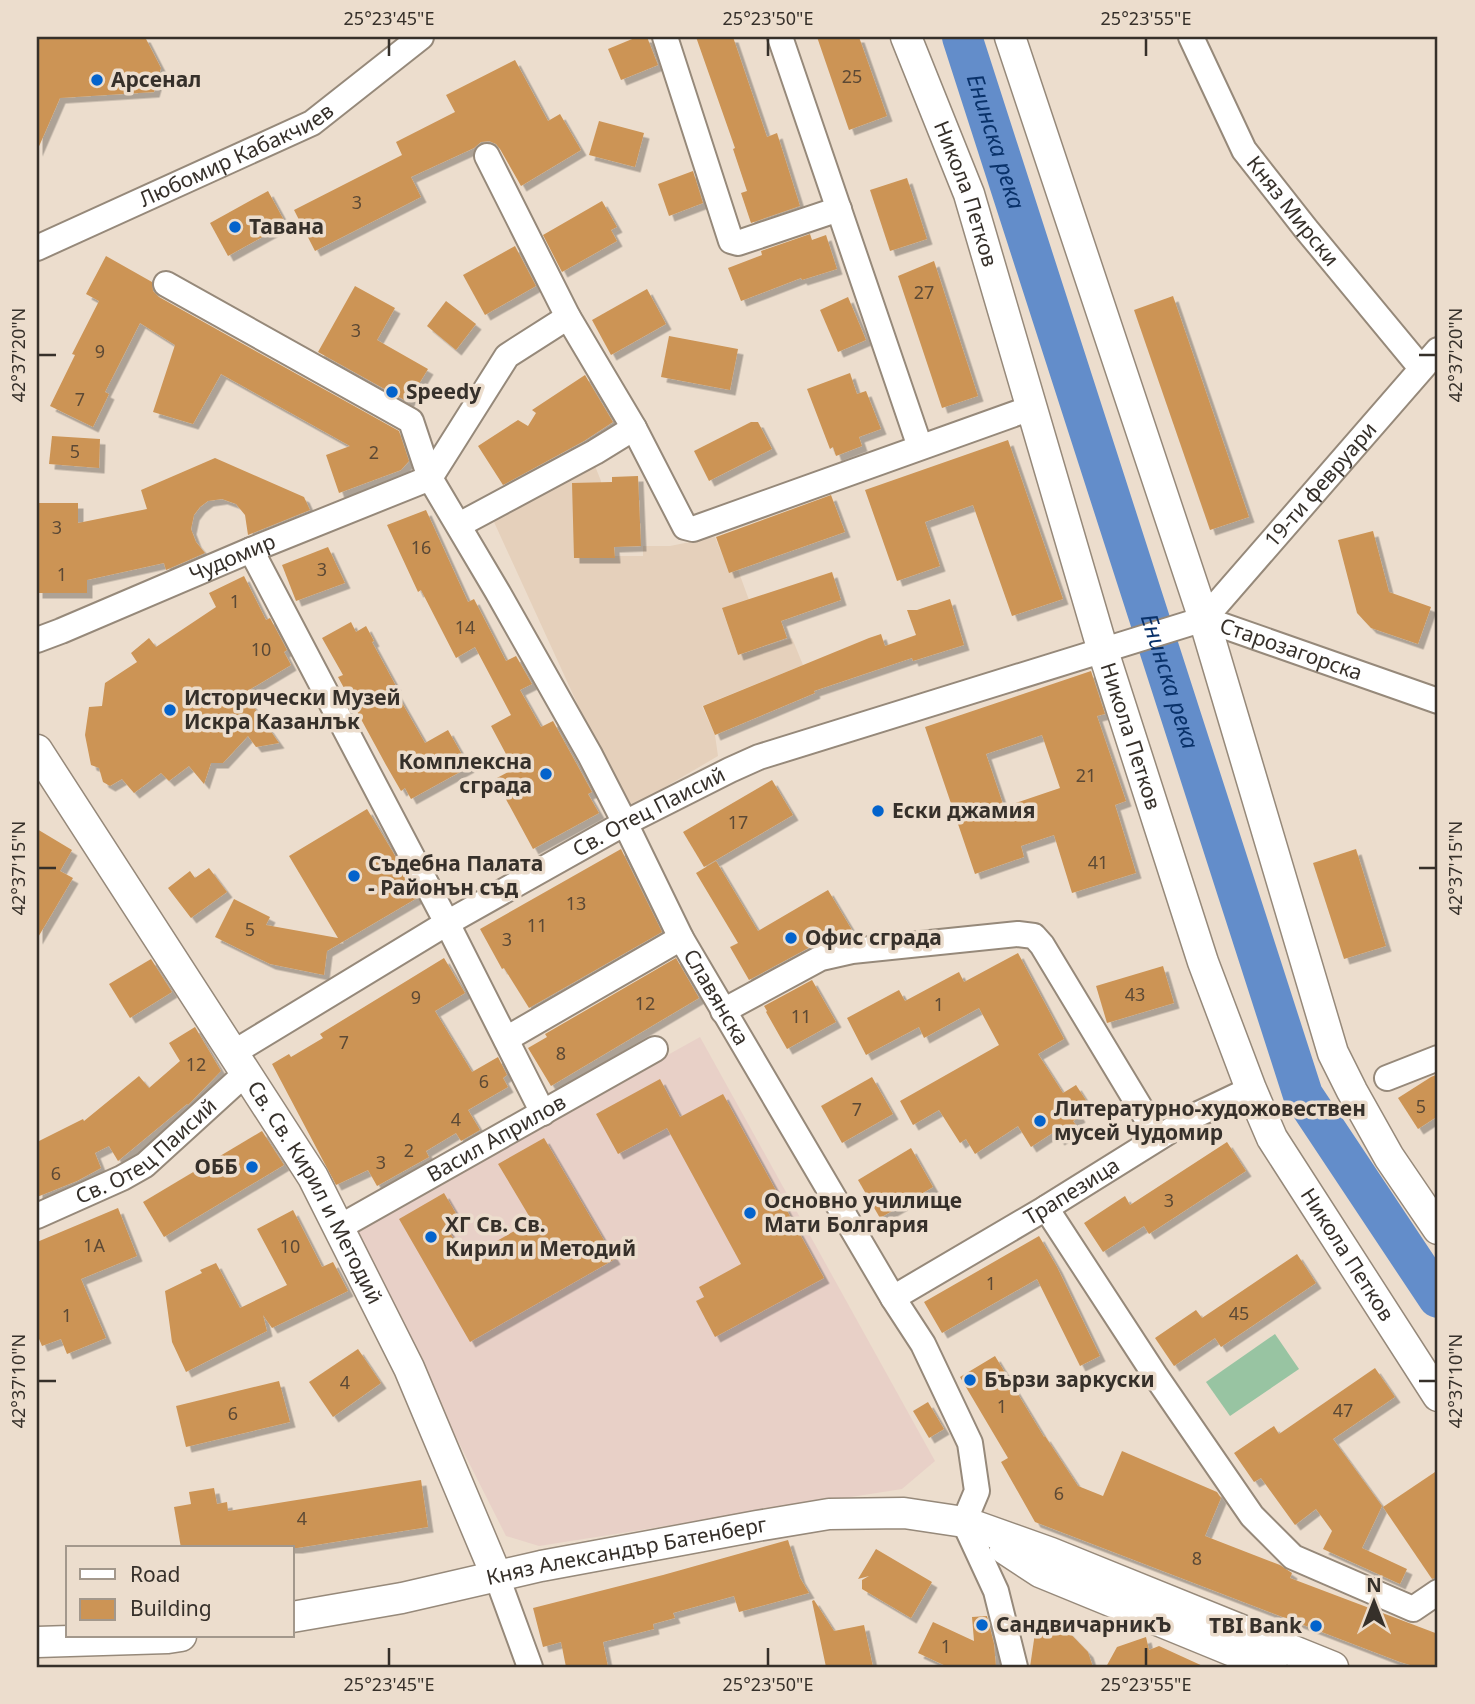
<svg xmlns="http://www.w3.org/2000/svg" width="1475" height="1704" font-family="'Noto Sans',sans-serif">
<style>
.built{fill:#e5d0bb}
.education{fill:#e8d0c7}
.green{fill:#98c4a2}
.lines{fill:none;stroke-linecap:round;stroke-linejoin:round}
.river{stroke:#638dca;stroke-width:40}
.building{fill:#cc9455;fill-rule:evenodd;filter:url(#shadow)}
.minor-casing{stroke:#96897a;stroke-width:28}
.major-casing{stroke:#96897a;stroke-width:33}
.minor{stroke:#fff;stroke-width:24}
.major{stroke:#fff;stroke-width:30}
.ticks{fill:none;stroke:#36302a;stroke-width:2.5}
.poi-dot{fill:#0363cc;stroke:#ecddcd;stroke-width:2.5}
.labels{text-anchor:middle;stroke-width:7;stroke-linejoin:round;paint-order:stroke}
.number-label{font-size:18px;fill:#5c4935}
.poi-label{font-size:21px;font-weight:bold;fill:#36302a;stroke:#ecddcd;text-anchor:start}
.street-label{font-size:21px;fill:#36302a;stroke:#ecddcd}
.water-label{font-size:23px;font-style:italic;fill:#093169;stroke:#ecddcd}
.neatline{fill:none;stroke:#36302a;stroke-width:2.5}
.ticks-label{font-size:18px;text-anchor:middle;fill:#36302a}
</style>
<defs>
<filter id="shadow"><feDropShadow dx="5.5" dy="5.5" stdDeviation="0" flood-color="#0004"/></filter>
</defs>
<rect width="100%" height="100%" fill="#ecddcd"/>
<polygon class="built" points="591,456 601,481 603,556 643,556 643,546 670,546 715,537 729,572 738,570 749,600 722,609 738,655 792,638 803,665 702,706 715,735 718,756 626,810 494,522"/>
<polygon class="education" points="700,1037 935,1461 902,1489 539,1546 506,1536 352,1231"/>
<polygon class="green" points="1275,1334 1299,1369 1230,1416 1206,1382"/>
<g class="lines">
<path class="river" id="s1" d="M962,37L1303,1095L1438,1298"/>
</g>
<g class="building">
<polygon points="37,37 145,37 161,68 154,92 60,98 37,151"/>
<polygon points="637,37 647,37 658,65 621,80 608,49"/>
<polygon points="696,37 733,37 767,137 777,133 800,206 751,223 741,193 747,191 733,149 735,148"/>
<polygon points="817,37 859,37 887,116 849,130"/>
<polygon points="515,60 548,121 560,114 581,150 521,186 500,149 496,144 489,141 481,142 474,148 411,177 421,197 315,251 294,210 402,155 396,142 455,112 446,95"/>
<polygon points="599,121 644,133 635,167 589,155"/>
<polygon points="693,171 703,203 669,216 658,184"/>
<polygon points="907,178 927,239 890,251 870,190"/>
<polygon points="268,191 286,224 228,256 210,223"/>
<polygon points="602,201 617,227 611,230 617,241 562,272 543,235"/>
<polygon points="810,234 812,240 826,235 837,269 802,280 801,278 741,301 728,268 762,255 761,251"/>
<polygon points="515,246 536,286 485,315 463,275"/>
<polygon points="106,256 152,282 153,291 159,297 399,431 409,461 401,470 339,493 326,455 350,446 221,374 193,424 153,412 175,345 140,323 105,392 109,394 93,427 50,406 75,355 72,354 99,301 86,294"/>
<polygon points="934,261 978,396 942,408 898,276"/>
<polygon points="355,286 395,308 377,340 428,369 408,402 318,352"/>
<polygon points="647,289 666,324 611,355 592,320"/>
<polygon points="1173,296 1249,517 1210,530 1134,310"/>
<polygon points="848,297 866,340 838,352 820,310"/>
<polygon points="446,301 476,324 456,350 427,326"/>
<polygon points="669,336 738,349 730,390 661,377"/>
<polygon points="850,373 857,394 866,391 881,429 859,437 862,446 836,456 833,447 830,449 807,389"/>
<polygon points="585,375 613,422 584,441 503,485 478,446 518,420 528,426 536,413 532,410"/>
<polygon points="751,422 758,422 772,449 709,481 694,451"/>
<polygon points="52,436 100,439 99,468 49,464"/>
<polygon points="1008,440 1063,599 1012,616 973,505 925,522 940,566 897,581 865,490"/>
<polygon points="215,458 304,497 310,510 248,535 245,515 236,504 222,499 208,501 200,507 194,515 191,529 196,542 205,553 166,570 164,563 87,580 87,593 37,593 37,503 78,503 78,523 147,509 141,490"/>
<polygon points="638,476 641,546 614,547 615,558 574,558 572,483 612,482 612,477"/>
<polygon points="831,495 845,532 729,573 716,537"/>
<polygon points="426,510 468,602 474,599 506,661 516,656 532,684 520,690 541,727 553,721 592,792 588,794 599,813 533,849 495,779 514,769 491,726 511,715 475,647 456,658 421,590 418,592 387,525"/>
<polygon points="1373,531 1389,592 1431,607 1418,644 1371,628 1357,613 1338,540"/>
<polygon points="328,547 345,583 296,601 282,565"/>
<polygon points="832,572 841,600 781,621 787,638 738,655 722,608"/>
<polygon points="244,576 266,620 270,618 287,650 284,652 291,665 244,693 279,743 256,747 248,736 223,763 211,763 204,784 189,766 169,781 161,773 134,793 122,779 110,786 103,782 99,768 91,765 85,735 89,707 102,706 105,683 137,662 131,653 149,638 156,647 216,607 209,593"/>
<polygon points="950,599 964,645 913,661 912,658 814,691 815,693 715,735 703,706 869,638 881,634 885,646 916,635 907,610 917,610"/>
<polygon points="351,622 356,632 366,626 374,641 372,642 396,686 393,687 425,743 448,730 469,767 411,799 405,788 401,791 386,765 338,677 343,675 322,638"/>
<path d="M1091,671L1105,714L1097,716L1126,801L1115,805L1136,873L1072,893L1054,835L1021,846L1024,857L975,874L925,727ZM1042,735L1060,788L1004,807L986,754Z"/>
<polygon points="772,780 793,815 704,867 683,832"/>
<polygon points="367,809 394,854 417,898 327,951 324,975 270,964 215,937 234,899 270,917 266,925 338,938 289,856"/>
<polygon points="37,829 72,850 60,871 73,878 37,939"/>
<polygon points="621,849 662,932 529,1008 504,968 502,969 480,929"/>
<polygon points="1356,849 1386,946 1344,959 1313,863"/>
<polygon points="716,861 758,931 828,890 852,930 835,940 814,945 749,980 730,947 738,943 696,873"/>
<polygon points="209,868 227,892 191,918 168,888 190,871 195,878"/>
<polygon points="1018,953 1064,1039 1038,1054 1063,1093 1076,1085 1089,1105 1077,1112 1080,1117 1073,1121 1078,1128 1059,1140 1054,1132 1031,1147 1018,1126 975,1154 966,1139 960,1143 939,1110 913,1125 900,1101 999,1045 979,1008 924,1038 919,1027 866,1055 847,1018 899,990 905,1001 959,972 964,982"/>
<polygon points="444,958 465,993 435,1011 472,1072 498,1057 507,1075 503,1078 508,1087 468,1110 480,1130 461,1141 456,1133 426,1151 429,1157 377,1186 368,1170 336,1185 272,1064 289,1054 291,1057 323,1038 320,1034"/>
<polygon points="676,958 699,998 551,1086 528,1048 547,1037 545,1034"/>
<polygon points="151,959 172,992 130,1018 109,984"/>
<polygon points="1163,966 1174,1003 1107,1023 1096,986"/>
<polygon points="812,980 836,1022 787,1049 766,1012 767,1011 764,1006"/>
<polygon points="195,1027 221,1071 188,1105 187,1104 118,1161 109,1146 95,1153 101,1168 77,1181 37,1197 37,1142 83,1119 84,1121 139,1076 149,1088 180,1061 169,1043"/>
<polygon points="1438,1074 1438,1116 1418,1129 1398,1098 1431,1077"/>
<polygon points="872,1077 893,1114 842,1143 821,1106"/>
<polygon points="660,1079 680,1117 723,1094 824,1278 715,1337 696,1301 704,1297 699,1287 741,1264 667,1128 618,1154 596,1114"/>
<polygon points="262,1131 284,1165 164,1237 143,1202"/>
<polygon points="544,1138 615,1259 470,1342 399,1219 444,1193 461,1222 448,1229 465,1259 532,1221 498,1164"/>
<polygon points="1227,1142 1246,1171 1149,1234 1144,1226 1103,1252 1084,1223 1125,1196 1130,1205"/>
<polygon points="911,1148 933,1187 880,1218 858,1180"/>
<polygon points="118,1208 137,1256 81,1279 106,1338 67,1354 61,1339 42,1346 37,1334 37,1242"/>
<polygon points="293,1210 322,1267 333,1262 348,1291 272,1328 263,1315 267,1331 186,1372 172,1342 165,1291 202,1273 200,1270 216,1263 240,1308 287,1285 257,1229"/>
<polygon points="1039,1236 1057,1267 1100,1356 1080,1366 1037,1279 942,1333 924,1302"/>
<polygon points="1297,1254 1316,1283 1221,1347 1215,1338 1174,1366 1155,1338 1196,1310 1202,1318"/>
<polygon points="358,1349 381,1383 333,1417 309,1382"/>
<polygon points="995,1356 1044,1437 1045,1436 1078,1486 1103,1496 1122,1451 1217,1492 1221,1498 1205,1536 1280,1565 1292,1573 1290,1578 1438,1634 1438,1667 1417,1667 1400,1662 1035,1522 1001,1462 1008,1458 960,1377"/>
<polygon points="1375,1368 1395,1397 1333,1439 1382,1506 1362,1548 1407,1569 1400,1584 1323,1549 1332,1531 1316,1509 1295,1525 1261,1478 1254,1482 1234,1453 1274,1426 1279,1434"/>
<polygon points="279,1381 290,1422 186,1447 176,1406"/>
<polygon points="928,1402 944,1429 929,1438 913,1411"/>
<polygon points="1438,1470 1438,1577 1432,1579 1383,1507"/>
<polygon points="421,1480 428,1527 297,1548 181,1548 174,1507 191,1504 189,1492 214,1488 217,1504 227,1502 228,1511"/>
<polygon points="788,1540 800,1578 809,1593 739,1612 734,1596 673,1613 675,1618 653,1624 654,1629 603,1642 608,1667 566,1667 561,1642 543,1647 533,1608 663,1575"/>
<polygon points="876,1549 932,1582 911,1618 862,1589 862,1580 869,1576 858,1579"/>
<polygon points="814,1600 834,1631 864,1625 873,1667 826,1667 812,1601"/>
<polygon points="987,1616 994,1644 996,1667 948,1667 918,1653 933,1622 974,1641 972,1617"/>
<polygon points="1062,1625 1088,1652 1093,1667 1030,1667 1035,1633"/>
<polygon points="1146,1637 1149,1650 1159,1646 1205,1667 1106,1667 1117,1647"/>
</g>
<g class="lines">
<g class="minor-casing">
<g id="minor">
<polyline points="665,37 731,241 738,243 839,209"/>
<polyline points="780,37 920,447"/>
<path id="s2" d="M1191,37L1244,150L1306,229L1421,368"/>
<polyline points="487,156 568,317 634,428 685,527 693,529 1031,408"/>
<path id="s3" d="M37,248L312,123L421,37"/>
<path id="s4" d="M166,284L411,421L430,478L497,591L590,755L625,823L681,938L893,1298L923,1344L970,1443L977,1491L964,1522L996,1591L1015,1667"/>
<polyline points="430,478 507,356 568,317"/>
<polyline points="459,525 595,452 634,428"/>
<polyline points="251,550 447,923 543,1113"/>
<path id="s5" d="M1204,619L1438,350"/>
<path id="s6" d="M37,640L61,631L251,550L430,478"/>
<polyline points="723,1011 821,958 852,951 1018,934 1034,936 1042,945 1158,1137"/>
<polyline points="506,1039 681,938"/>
<path id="s7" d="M233,1053L447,923L625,823L730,770L759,757L1204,619L1438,701"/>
<polyline points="1387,1078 1438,1058"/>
<polyline points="1046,1208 1155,1375 1252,1516 1293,1557 1413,1609 1438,1592"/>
<path id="s8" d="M37,1216L122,1178L145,1165L246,1073"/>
<path id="s9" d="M338,1228L655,1049"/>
<path id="s10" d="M893,1298L1046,1208L1192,1117L1251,1089"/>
<polyline points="497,1577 530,1667"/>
</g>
</g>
<g class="major-casing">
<g id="major">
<path id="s11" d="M906,37L969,194L1103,651L1203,962L1251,1089L1272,1138L1438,1396"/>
<polyline points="1010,37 1204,619 1333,1053 1352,1091 1389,1157 1438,1229"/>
<path id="s12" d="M37,750L313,1177L409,1368L497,1577"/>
<polyline points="1005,1549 1040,1572 1272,1667"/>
<path id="s13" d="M292,1617L402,1598L541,1566L757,1526L829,1514L904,1513L964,1522L1051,1553L1333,1667"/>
<polyline points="37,1642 168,1638 181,1636"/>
</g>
</g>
<use href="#minor" class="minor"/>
<use href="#major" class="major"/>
</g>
<path class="ticks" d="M389,38V56M768,38V56M1146,38V56M38,355H56M1419,355H1436M38,868H56M1419,868H1436M38,1381H56M1419,1381H1436M389,1648V1666M768,1648V1666M1146,1648V1666"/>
<g class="poi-dot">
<circle cx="97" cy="80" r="7"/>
<circle cx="235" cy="227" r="7"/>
<circle cx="392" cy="392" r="7"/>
<circle cx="170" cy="710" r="7"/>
<circle cx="546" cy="774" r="7"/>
<circle cx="878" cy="811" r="7"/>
<circle cx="354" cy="876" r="7"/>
<circle cx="791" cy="938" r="7"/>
<circle cx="1040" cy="1121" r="7"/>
<circle cx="252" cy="1167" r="7"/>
<circle cx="750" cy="1213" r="7"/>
<circle cx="431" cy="1237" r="7"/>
<circle cx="970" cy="1380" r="7"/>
<circle cx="982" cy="1625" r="7"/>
<circle cx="1316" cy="1626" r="7"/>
</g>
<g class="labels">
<g class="number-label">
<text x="852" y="83">25</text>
<text x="357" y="209">3</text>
<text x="924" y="299">27</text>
<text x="356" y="337">3</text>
<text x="100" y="358">9</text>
<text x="80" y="406">7</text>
<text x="75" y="458">5</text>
<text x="374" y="459">2</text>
<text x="57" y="534">3</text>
<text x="421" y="554">16</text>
<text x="322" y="576">3</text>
<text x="62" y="581">1</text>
<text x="235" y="608">1</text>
<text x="465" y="634">14</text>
<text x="261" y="656">10</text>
<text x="1086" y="782">21</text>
<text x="738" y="829">17</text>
<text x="1098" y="869">41</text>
<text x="576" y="910">13</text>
<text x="537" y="932">11</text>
<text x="250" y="936">5</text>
<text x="507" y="946">3</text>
<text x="1135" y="1001">43</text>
<text x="416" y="1004">9</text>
<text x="645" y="1010">12</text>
<text x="939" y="1011">1</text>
<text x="801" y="1023">11</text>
<text x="344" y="1049">7</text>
<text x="561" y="1060">8</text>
<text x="196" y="1071">12</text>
<text x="484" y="1088">6</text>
<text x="1421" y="1113">5</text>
<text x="857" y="1116">7</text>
<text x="456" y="1126">4</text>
<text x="409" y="1157">2</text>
<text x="381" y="1169">3</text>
<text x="56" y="1180">6</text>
<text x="1169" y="1207">3</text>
<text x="94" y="1252">1А</text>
<text x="290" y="1253">10</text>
<text x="991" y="1290">1</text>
<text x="1239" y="1320">45</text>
<text x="67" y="1322">1</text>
<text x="345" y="1389">4</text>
<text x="1002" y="1413">1</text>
<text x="1343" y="1417">47</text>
<text x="233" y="1420">6</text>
<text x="1059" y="1500">6</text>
<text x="302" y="1525">4</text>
<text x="1197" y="1565">8</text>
<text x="946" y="1653">1</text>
</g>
<g class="poi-label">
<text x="111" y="87">Арсенал</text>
<text x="249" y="234">Тавана</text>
<text x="406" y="399">Speedy</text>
<text x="184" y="705">Исторически Музей<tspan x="184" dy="24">Искра Казанлък</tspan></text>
<text x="532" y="769" text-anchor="end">Комплексна<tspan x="532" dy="24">сграда</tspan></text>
<text x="892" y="818">Ески джамия</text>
<text x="368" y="871">Съдебна Палата<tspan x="368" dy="24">- Районън съд</tspan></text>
<text x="805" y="945">Офис сграда</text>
<text x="1054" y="1116">Литературно-художовествен<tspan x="1054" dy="24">мусей Чудомир</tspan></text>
<text x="238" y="1174" text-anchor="end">ОББ</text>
<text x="764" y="1208">Основно училище<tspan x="764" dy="24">Мати Болгария</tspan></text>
<text x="445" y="1232">ХГ Св. Св.<tspan x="445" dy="24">Кирил и Методий</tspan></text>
<text x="984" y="1387">Бързи заркуски</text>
<text x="996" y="1632">СандвичарникЪ</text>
<text x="1302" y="1633" text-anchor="end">TBI Bank</text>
</g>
<g class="street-label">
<text dy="7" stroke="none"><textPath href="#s3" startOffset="220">Любомир Кабакчиев</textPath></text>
<text dy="7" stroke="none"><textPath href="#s11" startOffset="168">Никола Петков</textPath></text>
<text dy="7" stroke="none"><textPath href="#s2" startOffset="203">Княз Мирски</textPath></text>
<text dy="7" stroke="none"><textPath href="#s5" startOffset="178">19-ти февруари</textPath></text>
<text dy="7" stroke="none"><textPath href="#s6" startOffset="212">Чудомир</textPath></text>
<text dy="7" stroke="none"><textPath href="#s7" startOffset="1162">Старозагорска</textPath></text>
<text dy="7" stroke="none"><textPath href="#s11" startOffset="735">Никола Петков</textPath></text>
<text dy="7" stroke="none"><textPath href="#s7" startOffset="481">Св. Отец Паисий</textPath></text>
<text dy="7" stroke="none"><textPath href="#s4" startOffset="934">Славянска</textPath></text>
<text dy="7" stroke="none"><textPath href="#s9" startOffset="182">Васил Априлов</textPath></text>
<text dy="7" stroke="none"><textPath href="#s8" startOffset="128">Св. Отец Паисий</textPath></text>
<text dy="7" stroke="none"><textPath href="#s10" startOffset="208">Трапезица</textPath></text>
<text dy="7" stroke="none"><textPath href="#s12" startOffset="523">Св. Св. Кирил и Методий</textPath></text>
<text dy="7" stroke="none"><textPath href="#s11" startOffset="1300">Никола Петков</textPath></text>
<text dy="7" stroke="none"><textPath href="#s13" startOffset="341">Княз Александър Батенберг</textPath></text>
</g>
<g class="water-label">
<text dy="8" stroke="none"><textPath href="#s1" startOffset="110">Енинска река</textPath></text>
<text dy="8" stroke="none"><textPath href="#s1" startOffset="677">Енинска река</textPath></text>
</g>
</g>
<rect width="1475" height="1704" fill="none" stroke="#ecddcd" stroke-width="77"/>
<rect x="66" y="1546" width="228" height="91" fill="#ecddcd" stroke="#a3988c" stroke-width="2"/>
<rect x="80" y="1569" width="35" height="10" fill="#ffffff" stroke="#a3988c" stroke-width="2"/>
<text x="130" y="1582" font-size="21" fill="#36302a">Road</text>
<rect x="80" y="1599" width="35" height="21" fill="#cc9455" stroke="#a3988c" stroke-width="2"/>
<text x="130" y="1616" font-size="21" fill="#36302a">Building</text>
<g transform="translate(1374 1602)" stroke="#ecddcd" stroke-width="5" paint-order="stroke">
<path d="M0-5L12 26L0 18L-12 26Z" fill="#36302a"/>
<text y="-10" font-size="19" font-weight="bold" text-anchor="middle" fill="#36302a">N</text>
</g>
<rect x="38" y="38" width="1398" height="1628" class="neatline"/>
<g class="ticks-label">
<text x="389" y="25">25°23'45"E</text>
<text x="768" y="25">25°23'50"E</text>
<text x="1146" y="25">25°23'55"E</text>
<text transform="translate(19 355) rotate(-90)" y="6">42°37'20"N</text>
<text transform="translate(1456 355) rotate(-90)" y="6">42°37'20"N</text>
<text transform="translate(19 868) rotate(-90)" y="6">42°37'15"N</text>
<text transform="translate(1456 868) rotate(-90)" y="6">42°37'15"N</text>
<text transform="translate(19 1381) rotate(-90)" y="6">42°37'10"N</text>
<text transform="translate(1456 1381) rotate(-90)" y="6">42°37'10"N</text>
<text x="389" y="1691">25°23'45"E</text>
<text x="768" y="1691">25°23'50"E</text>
<text x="1146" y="1691">25°23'55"E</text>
</g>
</svg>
